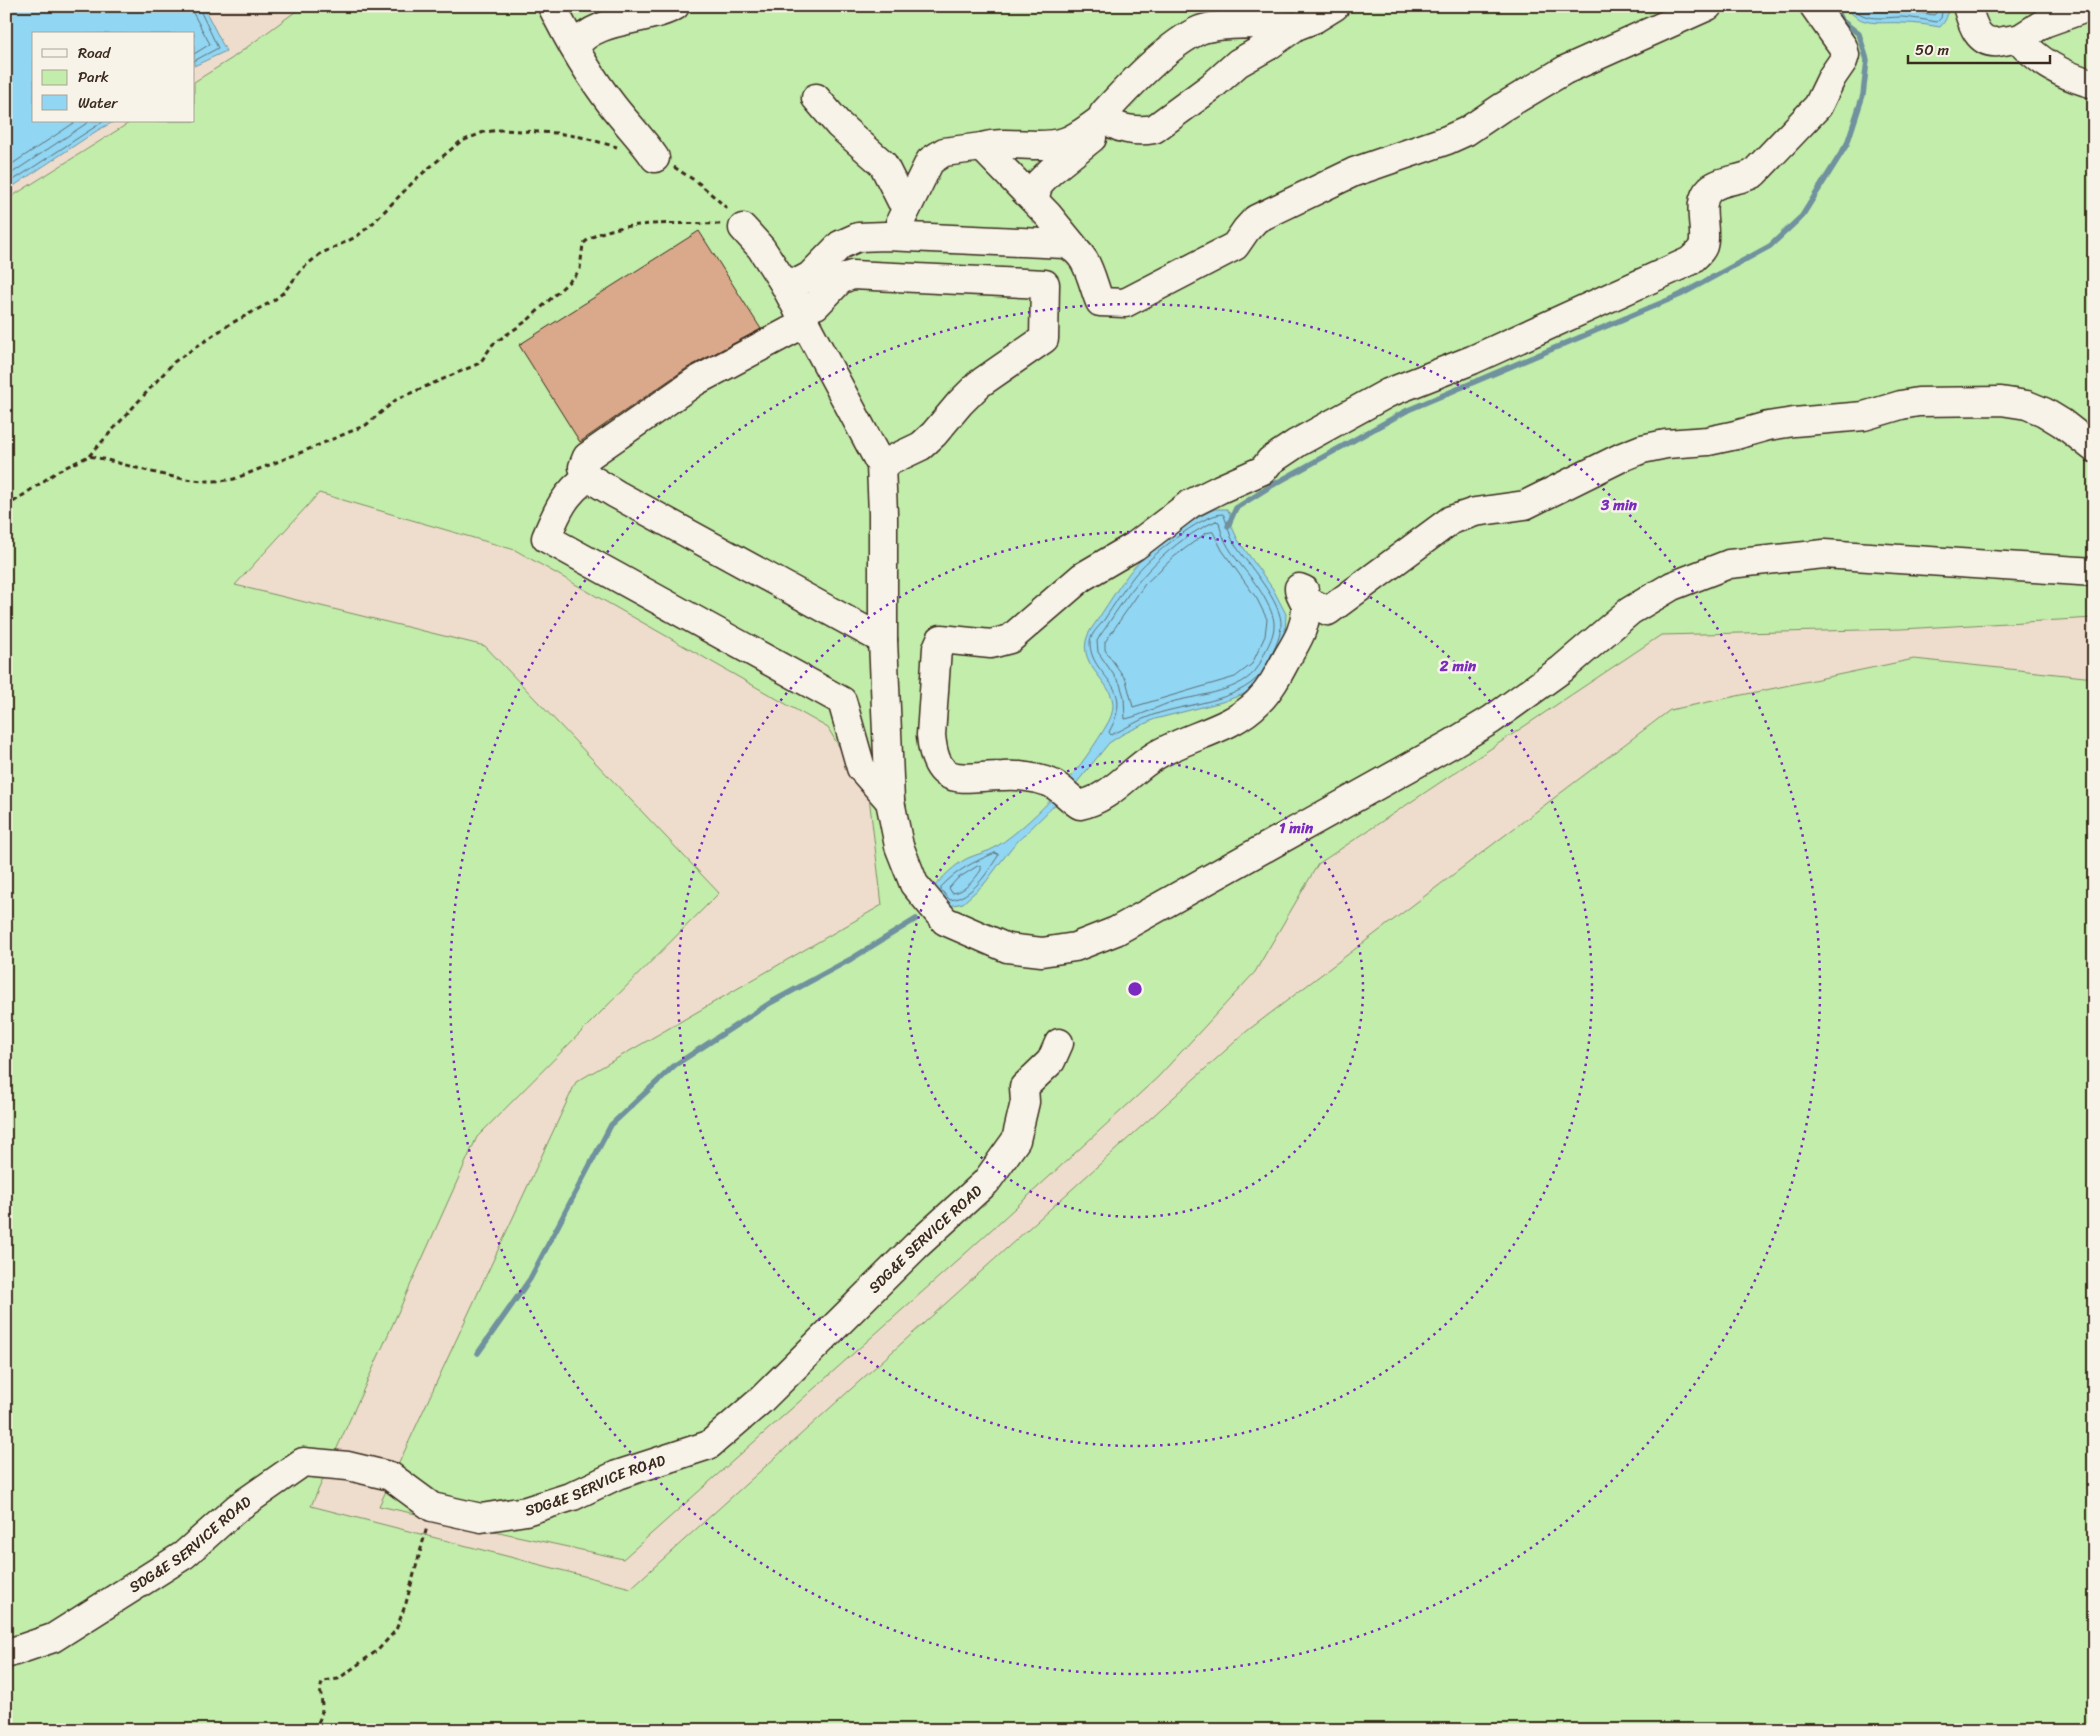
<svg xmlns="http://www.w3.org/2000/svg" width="2100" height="1736" font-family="Sriracha,sans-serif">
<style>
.green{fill:#c2edaa;stroke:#7e8c64}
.water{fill:#91d6f3;stroke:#6f919e}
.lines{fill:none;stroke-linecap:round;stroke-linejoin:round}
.shore{stroke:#5d6f73;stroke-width:1}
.stream{stroke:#6f919e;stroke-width:5.5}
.building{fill:#daa98c;stroke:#3b2a1e}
.minor-casing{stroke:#3b2a1e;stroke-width:31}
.path{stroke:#3b2a1e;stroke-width:3;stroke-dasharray:5 4;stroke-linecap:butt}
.minor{stroke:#f7f3e8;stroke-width:28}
.ring{fill:none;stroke:#7b2cbf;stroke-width:2.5;stroke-dasharray:2.5 5}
.labels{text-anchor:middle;stroke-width:5;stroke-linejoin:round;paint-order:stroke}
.street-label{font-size:15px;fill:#3b2a1e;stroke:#f7f3e8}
.centre{fill:#7b2cbf;stroke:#f7f3e8;stroke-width:2.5}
.ring-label{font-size:15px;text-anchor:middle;font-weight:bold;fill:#7b2cbf;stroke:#f7f3e8;stroke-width:5;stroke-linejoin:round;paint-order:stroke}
</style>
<rect width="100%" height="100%" fill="#edc"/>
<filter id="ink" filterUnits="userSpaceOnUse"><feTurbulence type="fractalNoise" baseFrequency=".02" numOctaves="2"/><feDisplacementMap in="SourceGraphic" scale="10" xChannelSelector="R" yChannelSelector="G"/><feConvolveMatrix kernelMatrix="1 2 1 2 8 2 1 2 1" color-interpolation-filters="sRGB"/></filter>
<g filter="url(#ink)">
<polygon class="green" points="303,6 2094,6 2094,618 1902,629 1661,635 1318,864 1255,972 1158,1077 967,1252 623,1559 379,1506 576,1082 882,905 869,797 828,728 515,550 319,493 235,585 485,646 719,893 477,1137 311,1506 631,1588 1247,1031 1670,710 1914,659 2094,678 2094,1730 6,1730 6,200 132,121 194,121 194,82 231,59"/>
<g class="water">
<polygon points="6,6 203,6 226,51 194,66 194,34 34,34 34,121 115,121 98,130 6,191"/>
<path d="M1845,6H1947C1949,15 1946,21 1940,27C1928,25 1916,23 1903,23C1880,21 1862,29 1845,6Z"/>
<path d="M1215,509H1227L1230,514L1231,525L1238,540L1273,589L1286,614L1285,634L1259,683L1244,694L1222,702L1155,719L1123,734L1109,743L1074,786L1012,847L985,883L963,903L949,906L933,888C943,877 954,865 968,858C977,854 988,852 996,847C1041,817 1083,767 1109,721C1124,690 1092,679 1086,653C1083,636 1092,629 1100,616C1110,601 1119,586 1130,572C1149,549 1188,521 1215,509Z"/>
</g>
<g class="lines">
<g class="shore">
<polyline points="192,6 193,13 210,44 194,54"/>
<path d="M1851,6C1864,23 1885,17 1902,17C1914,18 1926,20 1937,22L1941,18L1943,6"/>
<path d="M1861,6C1875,14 1885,11 1901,11C1912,11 1923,13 1934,15L1936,13V6"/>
<polyline points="194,61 218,48 198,6"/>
<polyline points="6,168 77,121"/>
<polyline points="6,177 90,121"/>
<polyline points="6,185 104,121"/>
<path d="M1216,521L1219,522C1223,551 1251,573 1264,597C1276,619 1278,627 1266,650C1263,656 1261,662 1258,667C1243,691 1200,695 1175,701C1158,706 1141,716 1125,719L1124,697L1120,684L1098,652L1097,641C1101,633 1106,628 1110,621C1135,581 1171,540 1216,521Z"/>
<polygon points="1213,532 1222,550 1257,599 1267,619 1265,636 1252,664 1235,677 1133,707 1126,680 1105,650 1105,642 1145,584 1175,556 1206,533"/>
<path d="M1261,674C1236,703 1187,703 1153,715C1138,720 1125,729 1111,735L1109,732C1137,682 1090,679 1090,642C1091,633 1099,627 1104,620C1114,605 1123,590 1134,576C1148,558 1201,514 1223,514C1226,518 1229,535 1234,543C1246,563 1283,602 1281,626C1280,641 1272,653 1266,666"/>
<path d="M995,853L998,854V856C986,874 973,897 950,900L941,890V887C957,870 973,862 995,853Z"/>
<path d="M978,866L981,867V870C975,879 964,893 952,893L949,888L957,879Z"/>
</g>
<g class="stream">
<polyline points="1228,526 1236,508 1271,486 1408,410 1680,295 1770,246 1802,216 1847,144 1863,95 1867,60 1859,34 1841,20 1834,6"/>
<polyline points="478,1353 530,1279 611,1125 675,1065 770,1003 851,959 916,919"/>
</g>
</g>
<polygon class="building" points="699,231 761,329 687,368 580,442 519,345"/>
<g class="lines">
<g class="minor-casing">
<g id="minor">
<path d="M552,6C569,41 589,75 613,106C627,124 642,139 655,158"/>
<path d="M1814,6L1843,47L1845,55L1843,61L1832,77L1818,106L1754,173C1741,181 1722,179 1710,189C1695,203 1708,229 1703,246C1701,252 1694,257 1690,261L1472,360L1388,393L1297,443L1270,461L1263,470L1220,489L1190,504L1135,546L1082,577L1010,639L991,644L941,639L937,648L931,735C936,791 963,776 1003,776C1017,775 1032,777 1045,781C1059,784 1068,798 1080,805C1110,799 1129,772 1155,756C1187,736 1231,730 1258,702C1271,689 1279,673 1287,658C1297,641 1305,629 1306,609C1306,600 1299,595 1299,588L1304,590L1305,600L1328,611L1451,520L1475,512L1525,505L1622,457L1642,449L1666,444L1708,441L1736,435L1768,426L1794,422L1864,416L1901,405L1918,402L2001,401L2027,405L2044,412L2062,423L2094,448"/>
<path d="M1967,6C1972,23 1977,44 1998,42C2005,41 2012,39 2019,39C2038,62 2064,76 2094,84"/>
<path d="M1296,26C1277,23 1217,23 1200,30C1169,43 1128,87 1104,113L1105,117C1115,130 1138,132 1154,129L1211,87L1238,63L1268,46L1296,26L1314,19L1335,6"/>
<polyline points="2019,39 2044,23 2092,6"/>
<path d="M574,47C598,16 643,23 675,6"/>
<polyline points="816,98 839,125 883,164 901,200 907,207"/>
<polyline points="1034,199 1039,183 1051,171 1092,138"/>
<polyline points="901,220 930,161 944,152 982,147"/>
<polyline points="743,228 761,248 782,280 881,465 883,514 883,640 890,801 899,846 914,884 945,921 1007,948 1042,952 1075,947 1116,931 1451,744 1491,720 1562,669 1630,611 1672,586 1729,564 1824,554 2094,572"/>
<path d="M1075,248L1048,215L982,147C1009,139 1037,150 1064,142C1078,138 1092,125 1105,117"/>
<path d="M782,280L797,283L810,276L840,245L858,237L886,236L1065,244C1089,253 1091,281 1100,302L1125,303L1235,246L1246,230L1256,219L1354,172L1447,140L1467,131L1501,108L1565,70L1708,6"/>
<polyline points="798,310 816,305 840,280 852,275 1045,284 1044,339 979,384 960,403 934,434 921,446 881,465"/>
<polyline points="805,323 696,381 587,457 583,467 588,477 616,494 883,640"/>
<path d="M588,477C564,494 557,512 546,538L842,701L861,768L890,801"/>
<path id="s1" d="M6,1654L53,1638L184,1555L237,1508L303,1462L348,1466L390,1476L432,1507L481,1518L526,1511L573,1496L617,1475L709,1445L760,1401L916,1246L986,1182L1016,1140L1025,1102L1024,1087L1051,1061L1059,1043"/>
</g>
</g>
<g class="path">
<polyline points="674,167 700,184 730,211"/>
<polyline points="89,456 174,362 230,324 273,301 284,292 303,268 320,254 356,237 373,223 417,178 460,142 484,132 501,130 557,133 581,137 617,147"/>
<path d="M6,507L58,471L89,456C135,465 187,488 234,479L302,452L366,425L397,399L480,363L493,344L528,320L575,276L580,269L583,244C609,218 687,224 722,224"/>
<path d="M313,1730C331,1708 315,1695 323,1681L338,1679L378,1650L396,1630L406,1603L427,1527"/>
</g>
<use href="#minor" class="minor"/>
</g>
</g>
<g class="ring">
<circle cx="1135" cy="989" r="228"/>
<circle cx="1135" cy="989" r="457"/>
<circle cx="1135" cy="989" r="685"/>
</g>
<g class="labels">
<g class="street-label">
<text dy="5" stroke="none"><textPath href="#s1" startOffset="1086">SDG&amp;E SERVICE ROAD</textPath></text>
<text dy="5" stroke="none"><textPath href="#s1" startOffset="666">SDG&amp;E SERVICE ROAD</textPath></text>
<text dy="5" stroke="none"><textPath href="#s1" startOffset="216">SDG&amp;E SERVICE ROAD</textPath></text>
</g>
</g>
<circle cx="1135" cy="989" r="8" class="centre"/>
<g class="ring-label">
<text x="1619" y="510">3 min</text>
<text x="1458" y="671">2 min</text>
<text x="1296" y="833">1 min</text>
</g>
<rect width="2100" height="1736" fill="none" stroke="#f7f3e8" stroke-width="25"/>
<rect x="12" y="12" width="2075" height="1711" fill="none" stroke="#3b2a1e" stroke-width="2" filter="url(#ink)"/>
<rect x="32" y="32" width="162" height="90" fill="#f7f3e8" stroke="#aca397"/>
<rect x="42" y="49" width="25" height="8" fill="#f7f3e8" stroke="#aca397"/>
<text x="78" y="58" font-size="15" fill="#3b2a1e">Road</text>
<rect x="42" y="70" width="25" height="15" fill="#c2edaa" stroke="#aca397"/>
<text x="78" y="82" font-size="15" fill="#3b2a1e">Park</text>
<rect x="42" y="95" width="25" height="15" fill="#91d6f3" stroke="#aca397"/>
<text x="78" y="108" font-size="15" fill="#3b2a1e">Water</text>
<path d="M1908 55v8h142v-8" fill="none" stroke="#3b2a1e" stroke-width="2.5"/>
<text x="1915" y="55" font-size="15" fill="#3b2a1e" stroke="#f7f3e8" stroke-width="4" paint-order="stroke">50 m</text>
</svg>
